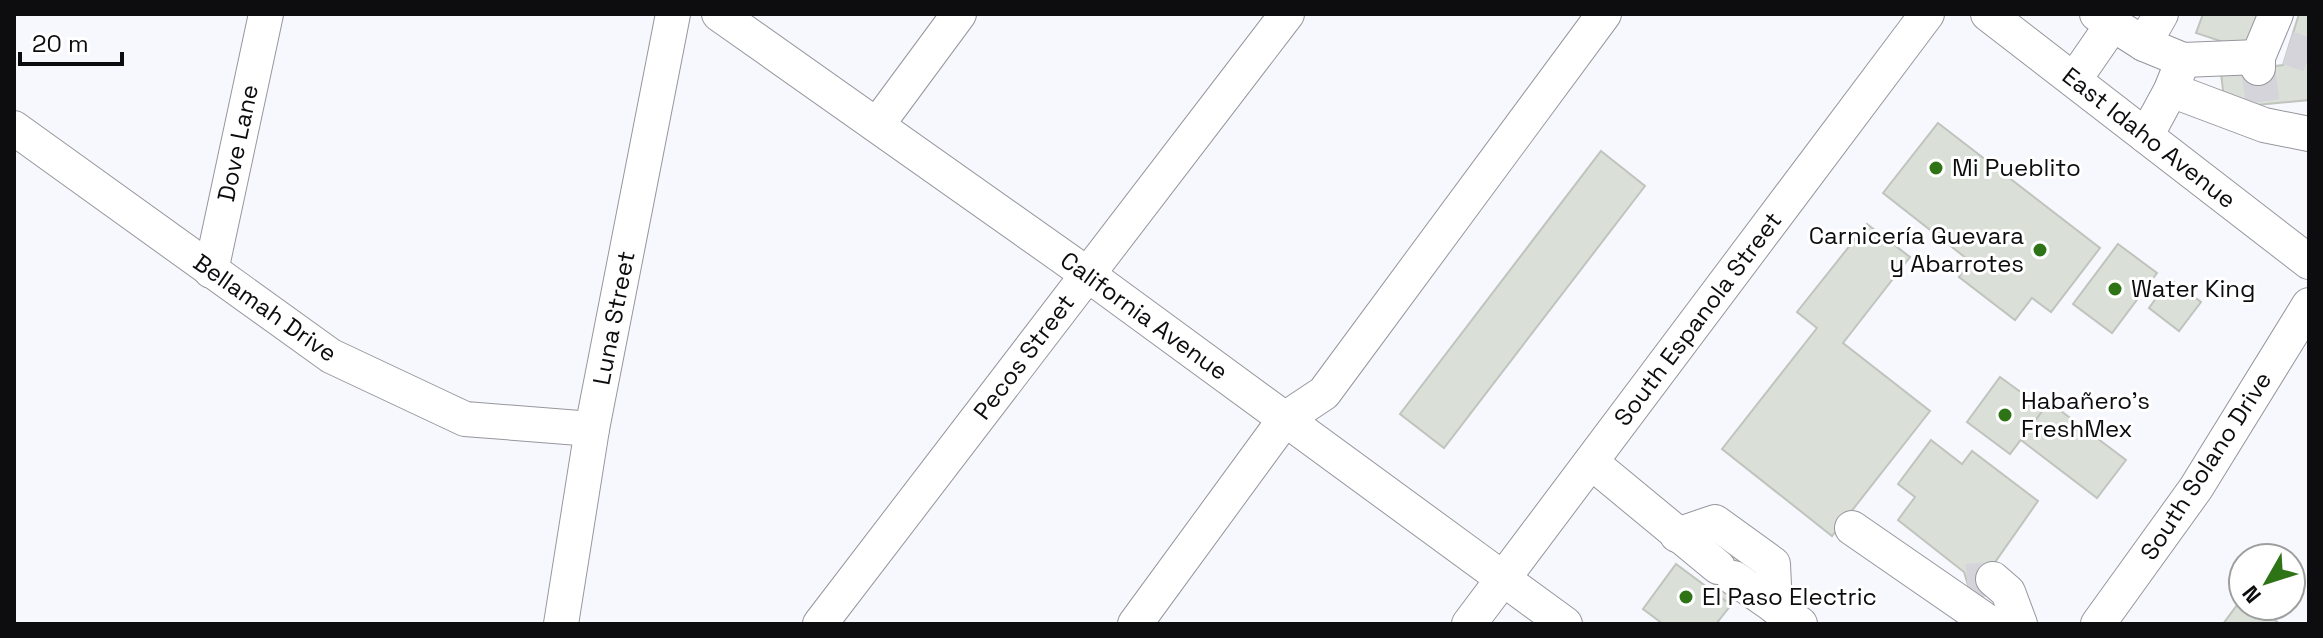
<svg xmlns="http://www.w3.org/2000/svg" width="2323" height="638" font-family="'Space Grotesk',sans-serif">
<style>
.building{fill:#dae0d8;stroke:#bfc4bd;stroke-width:2}
.lines{fill:none;stroke-linecap:round;stroke-linejoin:round}
.minor-tunnel{stroke:#d4d4da;stroke-width:34;stroke-dasharray:34 17;stroke-linecap:butt}
.minor-casing{stroke:#96969d;stroke-width:36}
.minor{stroke:#fff;stroke-width:34}
.poi-dot{fill:#2e7416;stroke:#fff;stroke-width:3}
.labels{text-anchor:middle;stroke-width:6;stroke-linejoin:round;paint-order:stroke}
.street-label{font-size:24px;fill:#0d0d10;stroke:#fff}
.poi-label{font-size:24px;fill:#0d0d10;stroke:#fff;text-anchor:start}
</style>
<rect width="100%" height="100%" fill="#f7f7fe"/>
<g class="building">
<polygon points="2203,14 2259,14 2247,50 2196,33"/>
<polygon points="2299,14 2309,14 2309,100 2225,108 2221,73 2283,65"/>
<polygon points="1938,123 2100,248 2051,312 2032,298 2015,320 1959,277 1971,262 1883,193"/>
<polygon points="1601,151 1645,186 1444,448 1400,414"/>
<polygon points="1867,224 1910,257 1843,343 1930,411 1832,536 1722,449 1817,328 1797,312"/>
<polygon points="2118,244 2157,273 2112,333 2073,304"/>
<polygon points="2170,279 2201,302 2179,331 2149,308"/>
<polygon points="2000,377 2044,409 2010,454 1967,422"/>
<polygon points="2049,402 2126,460 2097,498 2021,440"/>
<polygon points="1931,440 1962,464 1972,451 2038,501 1991,568 1995,590 1971,595 1964,572 1898,520 1915,497 1898,484"/>
<polygon points="1724,537 1741,551 1727,602 1713,592"/>
<polygon points="1676,564 1731,605 1716,624 1663,624 1643,609"/>
<polygon points="2243,597 2243,606 2256,606 2280,624 2223,624"/>
</g>
<g class="lines">
<g class="minor-tunnel">
<polyline points="2288,48 2309,55"/>
<polyline points="2258,68 2263,104"/>
<polyline points="1967,581 1993,579"/>
</g>
<g class="minor-casing">
<g id="minor">
<polyline points="719,14 1087,274 1565,624"/>
<polyline points="1988,14 2309,262"/>
<polyline points="2097,14 2144,44 2183,60 2171,90 2146,136"/>
<polyline points="2144,44 2161,14"/>
<polyline points="2183,60 2258,57"/>
<polyline points="2258,68 2258,57 2276,14"/>
<polyline points="2074,80 2112,25"/>
<polyline points="2171,90 2264,125 2309,134"/>
<polyline points="877,125 959,14"/>
<polyline points="14,128 331,356 465,419 592,429"/>
<polyline points="211,271 266,14"/>
<polyline points="1591,462 1718,567"/>
<polyline points="1852,528 1991,624"/>
<polyline points="1677,535 1715,522 1773,564 1775,607"/>
<polyline points="1734,578 1800,624"/>
<polyline points="1993,579 2008,592 2020,624"/>
<polyline points="561,624 592,429 673,14"/>
<polyline points="820,624 1287,14"/>
<polyline points="1135,624 1285,419 1324,393 1604,14"/>
<polyline points="1469,624 1927,14"/>
<polyline points="2098,624 2196,488 2309,305"/>
</g>
</g>
<use href="#minor" class="minor"/>
</g>
<g class="poi-dot">
<circle cx="1936" cy="168" r="8"/>
<circle cx="2040" cy="250" r="8"/>
<circle cx="2115" cy="289" r="8"/>
<circle cx="2005" cy="415" r="8"/>
<circle cx="1686" cy="597" r="8"/>
</g>
<g class="labels">
<g class="street-label">
<text transform="translate(2149 138) rotate(38)" y="8">East Idaho Avenue</text>
<text transform="translate(238 143) rotate(-78)" y="8">Dove Lane</text>
<text transform="translate(265 308) rotate(35)" y="8">Bellamah Drive</text>
<text transform="translate(1144 316) rotate(36)" y="8">California Avenue</text>
<text transform="translate(614 318) rotate(-79)" y="8">Luna Street</text>
<text transform="translate(1698 319) rotate(-53)" y="8">South Espanola Street</text>
<text transform="translate(1024 357) rotate(-53)" y="8">Pecos Street</text>
<text transform="translate(2206 466) rotate(-57)" y="8">South Solano Drive</text>
</g>
<g class="poi-label">
<text x="1952" y="176">Mi Pueblito</text>
<text x="2024" y="244" text-anchor="end">Carnicería Guevara<tspan x="2024" dy="28">y Abarrotes</tspan></text>
<text x="2131" y="297">Water King</text>
<text x="2021" y="409">Habañero's<tspan x="2021" dy="28">FreshMex</tspan></text>
<text x="1702" y="605">El Paso Electric</text>
</g>
</g>
<rect width="2323" height="638" fill="none" stroke="#0d0d10" stroke-width="32"/>
<g transform="translate(2267 582) rotate(231)"><circle r="38" fill="#ffffff" stroke="#9e9e9f" stroke-width="2"/>
<path d="M0-6L14 30L0 20L-14 30Z" fill="#2e7416"/>
<text y="-12" font-size="22" font-weight="bold" text-anchor="middle" fill="#0d0d10">N</text>
</g>
<path d="M20 52v12h102v-12" fill="none" stroke="#0d0d10" stroke-width="4"/>
<text x="32" y="52" font-size="24" fill="#0d0d10" stroke="#ffffff" stroke-width="6" paint-order="stroke">20 m</text>
</svg>
